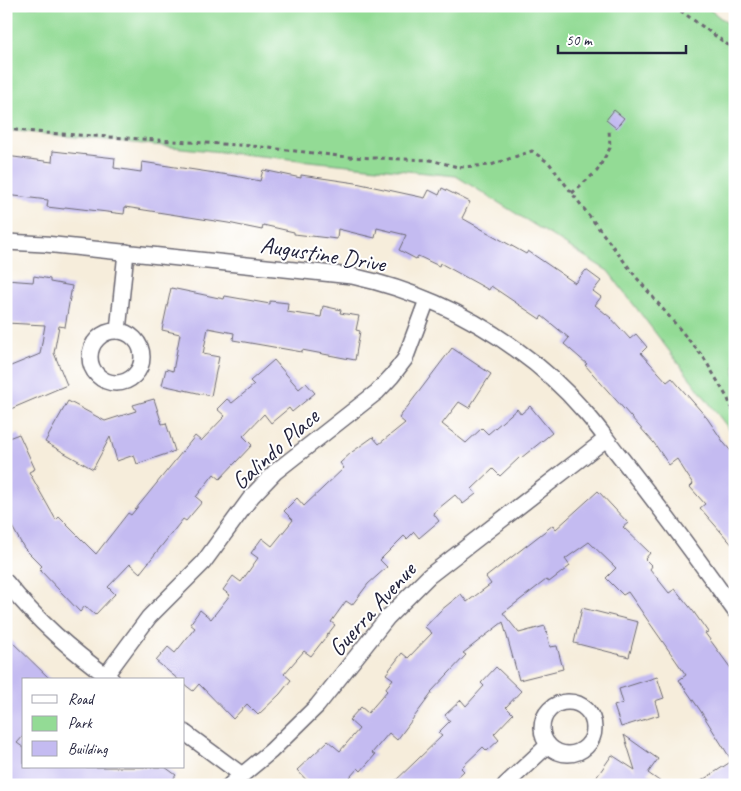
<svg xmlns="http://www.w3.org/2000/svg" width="741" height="791" font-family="Caveat,sans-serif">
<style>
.green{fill:#93db95;stroke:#5a7e68}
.building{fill:#c4bbf1}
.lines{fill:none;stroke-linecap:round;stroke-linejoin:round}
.street-casing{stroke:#6c6973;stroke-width:18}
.path{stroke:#6c6973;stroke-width:3;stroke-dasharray:4 4;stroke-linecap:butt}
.street{stroke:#fff;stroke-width:15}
.labels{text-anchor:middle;stroke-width:4;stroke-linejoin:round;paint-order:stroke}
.street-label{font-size:24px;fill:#22223b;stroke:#fff}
</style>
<rect width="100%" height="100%" fill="#fff"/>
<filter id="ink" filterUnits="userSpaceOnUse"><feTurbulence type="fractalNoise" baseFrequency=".02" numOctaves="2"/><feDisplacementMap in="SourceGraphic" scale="10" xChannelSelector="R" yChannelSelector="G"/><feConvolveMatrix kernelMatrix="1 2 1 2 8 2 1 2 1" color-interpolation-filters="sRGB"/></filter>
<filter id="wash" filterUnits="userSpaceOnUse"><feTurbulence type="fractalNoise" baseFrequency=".0096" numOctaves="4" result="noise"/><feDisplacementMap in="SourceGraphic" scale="20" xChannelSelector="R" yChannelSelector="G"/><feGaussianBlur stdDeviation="1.12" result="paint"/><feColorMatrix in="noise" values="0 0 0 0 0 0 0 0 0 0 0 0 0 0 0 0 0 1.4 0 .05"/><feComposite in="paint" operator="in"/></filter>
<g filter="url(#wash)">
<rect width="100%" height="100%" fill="#f6eddb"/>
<polygon class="green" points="6,6 705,6 735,29 735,437 608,271 456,176 6,130"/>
<g id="blocks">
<g class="building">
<polygon points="614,110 624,118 616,128 606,120"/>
<polygon points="53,151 115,158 114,168 141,172 142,162 235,176 260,181 263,170 301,178 301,175 356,183 425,198 429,190 439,195 442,188 470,202 462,218 526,254 528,251 575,283 586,270 601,281 593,291 601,297 595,305 611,318 630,339 636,334 647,347 641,353 667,382 672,378 707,418 724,443 735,456 735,548 700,508 705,504 690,487 693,484 677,459 669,465 654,443 585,365 587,364 564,344 569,338 542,316 540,319 491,286 489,290 440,263 439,266 418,256 416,259 399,250 406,235 377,228 375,238 338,229 337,239 294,234 294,232 263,225 262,230 228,223 125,207 124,214 65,207 64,209 47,207 48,200 6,195 6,156 52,162"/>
<polygon points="34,276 50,279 50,282 72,286 65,327 59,326 54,353 67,385 6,411 6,368 40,354 45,325 6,323 6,280 33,282"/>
<polygon points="171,288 224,299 225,296 270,304 270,301 288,303 287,312 321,317 323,306 341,310 340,313 359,316 356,330 360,331 355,360 302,350 302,352 233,340 234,333 208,328 203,354 219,357 211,396 162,385 166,369 173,371 180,334 162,330"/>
<polygon points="452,348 491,374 469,408 459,402 442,424 466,443 482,428 488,434 517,409 521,414 530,406 552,433 521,458 520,457 500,476 493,469 472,489 476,494 463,504 455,495 433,513 439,521 419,538 414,532 407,539 404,536 380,560 387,567 368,584 352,605 346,601 331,622 335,625 311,656 304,651 284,674 291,680 280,694 258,715 247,704 233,719 199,684 193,691 184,684 184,680 179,680 156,661 168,647 175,653 195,628 190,624 200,610 211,619 230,595 223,590 233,576 241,582 258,558 251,553 262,538 272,546 293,520 284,511 297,498 304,506 344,468 340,463 352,452 373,437 379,444 405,423 399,418"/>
<polygon points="274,360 299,389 306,383 315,393 292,412 289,408 271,423 264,414 243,436 252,445 220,479 214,474 196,497 202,502 186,521 183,519 140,573 130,564 108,587 115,594 95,615 85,606 80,612 39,569 42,566 24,548 6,516 6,439 19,434 35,469 29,472 56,520 59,517 96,554 128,513 131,515 195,436 201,441 225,416 217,409 227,399 232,403 254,385 250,381"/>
<polygon points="154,399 162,424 166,423 175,451 137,464 134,455 117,461 110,437 93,469 45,442 68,401 105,421 136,411 133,405"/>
<polygon points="598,491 628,523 623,527 650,553 645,559 652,566 650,569 669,593 675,589 693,611 708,632 705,633 735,674 735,785 695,785 732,761 700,710 679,680 686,675 628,592 623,595 606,578 616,568 589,542 565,559 570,566 549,582 546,580 503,613 519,633 545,626 550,647 557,646 563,669 519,680 503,622 463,653 466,655 431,692 432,693 397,740 389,733 372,753 375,755 361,771 358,768 343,785 311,785 297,770 328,741 340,751 359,729 349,720 361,707 368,713 387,691 385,689 393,679 386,674 402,653 408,658 432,633 425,627 440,611 461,594 467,602 491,584 486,577 553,525 556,529"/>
<polygon points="582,608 638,622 629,657 574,643"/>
<polygon points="6,636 51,680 24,680 24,735 17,743 24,748 24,767 165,767 176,775 169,785 17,785 6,777"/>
<polygon points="496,667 521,691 506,707 513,714 494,734 499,740 487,751 483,747 461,768 464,771 449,785 391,785 442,736 438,733 450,721 445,715 461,700 466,706 484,686 481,683"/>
<polygon points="657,677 664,698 655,701 659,715 621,727 614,706 623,703 619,689"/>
<polygon points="624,735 658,759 648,773 665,785 591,785 612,755 635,770"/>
</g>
</g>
</g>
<g filter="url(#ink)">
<use href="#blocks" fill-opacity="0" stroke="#6c6973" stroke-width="1"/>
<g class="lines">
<g class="street-casing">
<g id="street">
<path d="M6,242L45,244L352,276C411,289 468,314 517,350C541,367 565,389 584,411C598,426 609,443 622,459C661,509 698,559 735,611"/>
<circle cx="116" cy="357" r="26"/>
<polyline points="118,331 126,252"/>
<path d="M6,582C39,623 70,649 112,680"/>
<polyline points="106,675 149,617 203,563 252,496 275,472 377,392 392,376 405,359 427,300"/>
<circle cx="568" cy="728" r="26"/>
<polyline points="184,732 242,775"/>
<polyline points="230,785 271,751 317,706 387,618 429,576 606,439"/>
<polyline points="505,785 548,745"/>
</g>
</g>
<g class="path">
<polyline points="674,6 735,50"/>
<polyline points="6,129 46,133 252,146 348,157 430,160 458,167 491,165 532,151 549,163 636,277 704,358 728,399 735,417"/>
<polyline points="572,193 597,171 610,148 609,129"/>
</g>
<use href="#street" class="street"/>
</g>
</g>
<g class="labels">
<g class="street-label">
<text transform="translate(323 254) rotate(9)" y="8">Augustine Drive</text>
<text transform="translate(275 449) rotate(-42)" y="8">Galindo Place</text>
<text transform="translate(372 609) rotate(-48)" y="8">Guerra Avenue</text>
</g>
</g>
<rect width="741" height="791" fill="none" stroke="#fff" stroke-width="25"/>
<rect x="22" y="678" width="162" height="90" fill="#ffffff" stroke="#a7a7b1"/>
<rect x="32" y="695" width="25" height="8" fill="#ffffff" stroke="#a7a7b1"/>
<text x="68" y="704" font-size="15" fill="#22223b">Road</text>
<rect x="32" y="716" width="25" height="15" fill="#93db95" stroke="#a7a7b1"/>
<text x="68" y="728" font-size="15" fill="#22223b">Park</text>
<rect x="32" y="741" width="25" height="15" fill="#c4bbf1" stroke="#a7a7b1"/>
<text x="68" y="754" font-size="15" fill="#22223b">Building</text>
<path d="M558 45v8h128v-8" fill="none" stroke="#22223b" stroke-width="2.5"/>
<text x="566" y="45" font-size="15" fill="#22223b" stroke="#ffffff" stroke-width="4" paint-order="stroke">50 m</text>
</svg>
